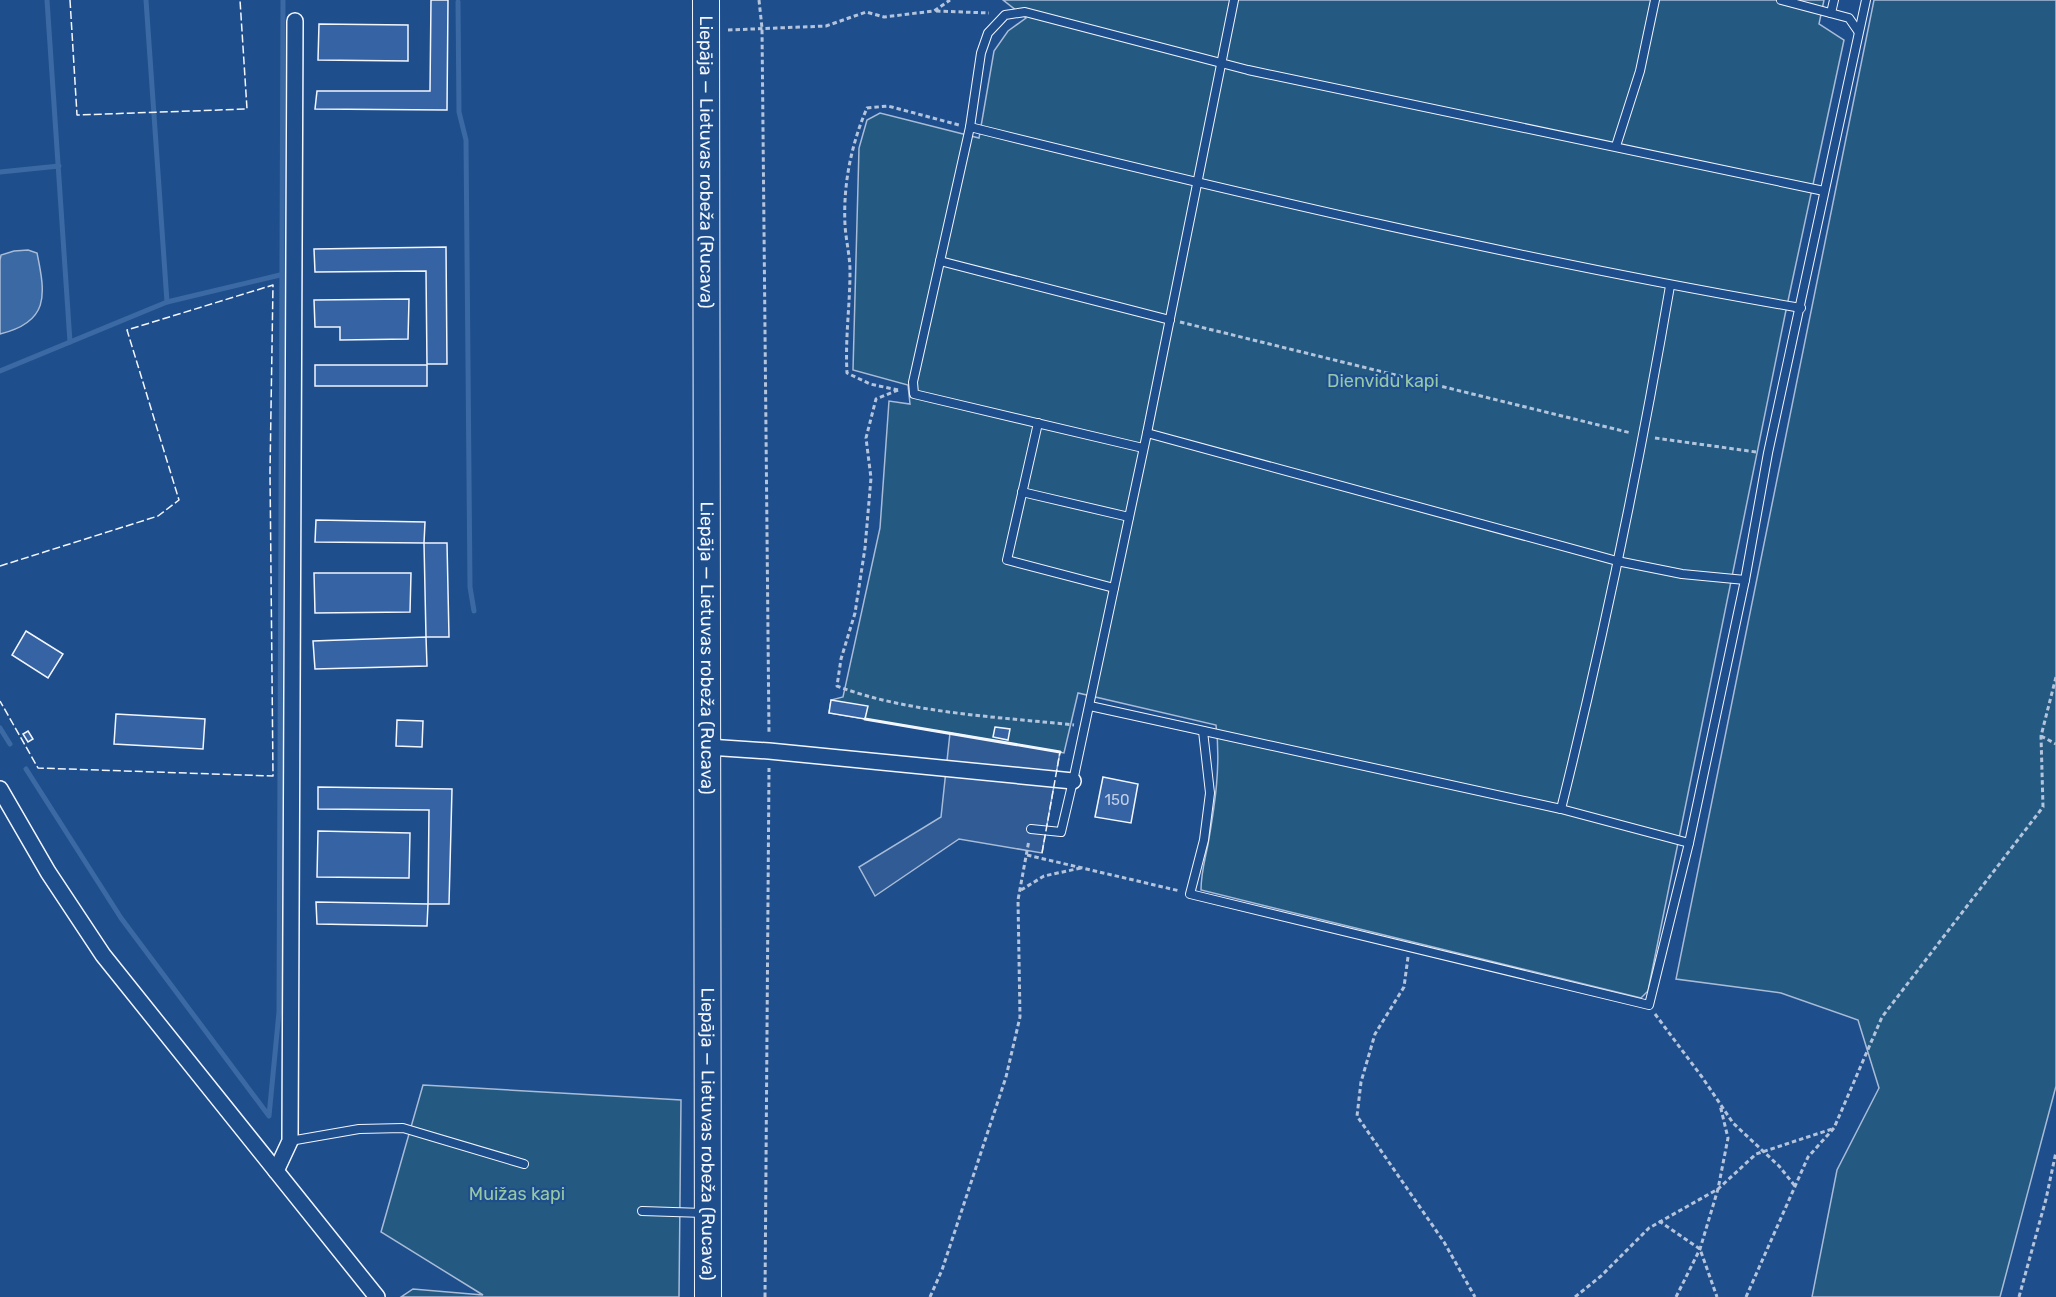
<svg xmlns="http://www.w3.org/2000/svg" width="2056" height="1297" font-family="Rubik,sans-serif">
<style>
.green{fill:#245a82;stroke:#a8bbd7;stroke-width:1.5}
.parking{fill:#305b95;stroke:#a8bbd7;stroke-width:1.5}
.water{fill:#3b69a3;stroke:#a8bbd7;stroke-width:1.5}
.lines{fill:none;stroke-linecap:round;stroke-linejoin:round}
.stream{stroke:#3b69a3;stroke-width:5}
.building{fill:#3563a3;stroke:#f2f6ff;stroke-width:1.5}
.service-casing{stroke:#f2f6ff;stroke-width:10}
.minor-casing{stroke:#f2f6ff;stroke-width:18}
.trunk-casing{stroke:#f2f6ff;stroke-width:28}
.path{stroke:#b3c4dc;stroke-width:3;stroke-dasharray:4.5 3;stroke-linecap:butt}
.service{stroke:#1f4e8c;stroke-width:8}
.minor{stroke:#1f4e8c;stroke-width:15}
.trunk{stroke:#1f4e8c;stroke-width:26}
.fence{stroke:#f2f6ff;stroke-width:1.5;stroke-dasharray:8 3;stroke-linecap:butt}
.wall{stroke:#f2f6ff;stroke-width:3}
.labels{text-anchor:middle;stroke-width:4.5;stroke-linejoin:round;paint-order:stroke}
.number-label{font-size:15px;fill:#c3d1e8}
.street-label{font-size:18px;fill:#f2f6ff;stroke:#1f4e8c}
.park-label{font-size:18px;fill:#97c8a6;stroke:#1f4e8c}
</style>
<rect width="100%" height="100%" fill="#1f4e8c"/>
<g class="green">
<path d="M1003,0H1824L1819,24L1844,40L1785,315L1648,991L1641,998L1201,890C1201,873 1205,860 1208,844C1215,805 1221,765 1216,725L1078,693L1064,753L829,713L831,700L843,697L880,528L889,401L910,404L908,385L853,370L859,148L867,120L880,113L979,138L994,51L1008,31L1026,18Z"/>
<polygon points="1874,0 2056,0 2056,1086 2000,1297 1812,1297 1837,1170 1879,1088 1858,1020 1781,993 1676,979"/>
<polygon points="423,1085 681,1100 679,1297 401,1297 413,1289 483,1295 381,1232"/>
</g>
<polygon class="parking" points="950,733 1060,752 1042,853 959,839 875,896 859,867 941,817"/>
<path class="water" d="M28,250L37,253C46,296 49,322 0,334V260L1,255L14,251Z"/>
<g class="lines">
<g class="stream">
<polyline points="47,0 70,342"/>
<polyline points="146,0 167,302"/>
<polyline points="458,2 459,112 466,140 470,587 474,611"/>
<polyline points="0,172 59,166"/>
<polyline points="0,371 167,302 280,275"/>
<polyline points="0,728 10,744"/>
<polyline points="26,769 121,918 269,1116 279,1012 283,0"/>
</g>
</g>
<g class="building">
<polygon points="431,0 448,0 447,110 315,109 317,91 430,91"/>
<polygon points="319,24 408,25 408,61 318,60"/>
<polygon points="446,247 447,364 427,364 426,271 315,272 314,249"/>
<polygon points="409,299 408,339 340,340 340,327 315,327 314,300"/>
<rect x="315" y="365" width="112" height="21"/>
<polygon points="316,520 425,522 424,543 315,542"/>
<polygon points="424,543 447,543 449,637 426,637"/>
<polygon points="314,573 411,573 410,612 315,613"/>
<polygon points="26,631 63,654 48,678 12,655"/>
<polygon points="426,637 427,666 315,669 313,641"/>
<polygon points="831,700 868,706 865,719 829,713"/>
<polygon points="116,714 205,719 203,749 114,744"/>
<polygon points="397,720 423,721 422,747 396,746"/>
<polygon points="995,727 1010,729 1008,740 993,737"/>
<polygon points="28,731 33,739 28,742 23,734"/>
<polygon points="1103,777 1138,784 1131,823 1095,817"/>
<polygon points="318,787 452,789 449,904 428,904 429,810 318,809"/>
<polygon points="318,831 410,833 409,878 317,877"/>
<polygon points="316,902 428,904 427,926 317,924"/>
</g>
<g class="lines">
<g class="service-casing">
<g id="service">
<polyline points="1781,0 1849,18 1858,31"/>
<polyline points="1831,13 1834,0"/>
<path d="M970,127C1245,195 1522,260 1801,308"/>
<polyline points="1616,146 1640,71 1655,0"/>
<polyline points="940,261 1170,320"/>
<polyline points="1038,423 1007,560 1114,588"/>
<polyline points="1147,433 1617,561 1682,574 1745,580"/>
<polyline points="1143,448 914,394 913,382 970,127 981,53 988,33 1005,15 1025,12 1248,70 1824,191"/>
<polyline points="1022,492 1129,517"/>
<polyline points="1090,706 1561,809 1689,843"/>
<polyline points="1203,731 1210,793 1204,840 1190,894 1649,1005 1689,843 1745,580 1768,453 1866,0"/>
<path d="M1561,809C1604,636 1640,461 1670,286"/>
<polyline points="1031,829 1061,832 1073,781 1147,433 1234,0"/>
<polyline points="290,1141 359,1129 403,1128 524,1164"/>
<polyline points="642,1211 704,1213"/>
</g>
</g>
<g class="minor-casing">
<g id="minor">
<polyline points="708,747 769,751 1073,781"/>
<polyline points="0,789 48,872 103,955 377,1297"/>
<polyline points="276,1171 290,1141 295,21"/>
</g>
</g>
<g class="trunk-casing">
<g id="trunk">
<path id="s1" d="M706,0L708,1297"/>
</g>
</g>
<g class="path">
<polyline points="759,0 762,28 769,734"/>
<polyline points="936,11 989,13"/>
<polyline points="728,30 826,26 866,12 884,17 934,11 950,0"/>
<polyline points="1180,322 1631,433"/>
<path d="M898,390L876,399L866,438L871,478L865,548L855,613L841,659L837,686C907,713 999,717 1074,725"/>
<path d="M898,390L870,384L847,373C845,338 850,306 850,271C850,256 846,241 845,225C843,185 851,145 867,108L888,106L959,125"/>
<polyline points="1655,438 1756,452"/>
<polyline points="2041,736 2056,744"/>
<polyline points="1027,855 1180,891"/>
<polyline points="1021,890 1044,876 1081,868"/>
<polyline points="1408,957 1404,987 1375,1034 1361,1082 1357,1116 1444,1242 1475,1297"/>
<polyline points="1655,1014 1702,1077 1733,1123 1779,1166 1795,1186"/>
<polyline points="1659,1221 1700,1249 1717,1297"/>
<polyline points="765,1297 769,768"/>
<polyline points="930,1297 942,1270 1006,1077 1020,1017 1018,900 1029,840"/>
<polyline points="1575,1297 1601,1276 1649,1228 1718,1189 1756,1154 1832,1129"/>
<polyline points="1676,1297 1700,1249 1718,1189 1728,1138 1720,1105"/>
<polyline points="1746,1297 1808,1157 1834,1128 1882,1017 2043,807 2041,736 2056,677"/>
<polyline points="2019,1297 2046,1199 2056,1152"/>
</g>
<use href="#service" class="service"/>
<use href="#minor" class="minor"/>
<use href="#trunk" class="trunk"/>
<g class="fence">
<polyline points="70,0 77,115 247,109 240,0"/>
<polyline points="0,566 158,516 179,500 127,330 273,285 270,472 273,776 38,768 0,701"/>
<polyline points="1042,853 1060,752"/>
</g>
<polyline class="wall" points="865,719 1060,752"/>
</g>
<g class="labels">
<g class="number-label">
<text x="1117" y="805">150</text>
</g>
<g class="street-label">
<text dy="6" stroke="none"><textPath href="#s1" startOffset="162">Liepāja — Lietuvas robeža (Rucava)</textPath></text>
<text dy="6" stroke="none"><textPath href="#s1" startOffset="648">Liepāja — Lietuvas robeža (Rucava)</textPath></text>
<text dy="6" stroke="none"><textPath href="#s1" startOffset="1134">Liepāja — Lietuvas robeža (Rucava)</textPath></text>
</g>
<g class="park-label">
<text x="1383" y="387">Dienvidu kapi</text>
<text x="517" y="1200">Muižas kapi</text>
</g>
</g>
</svg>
